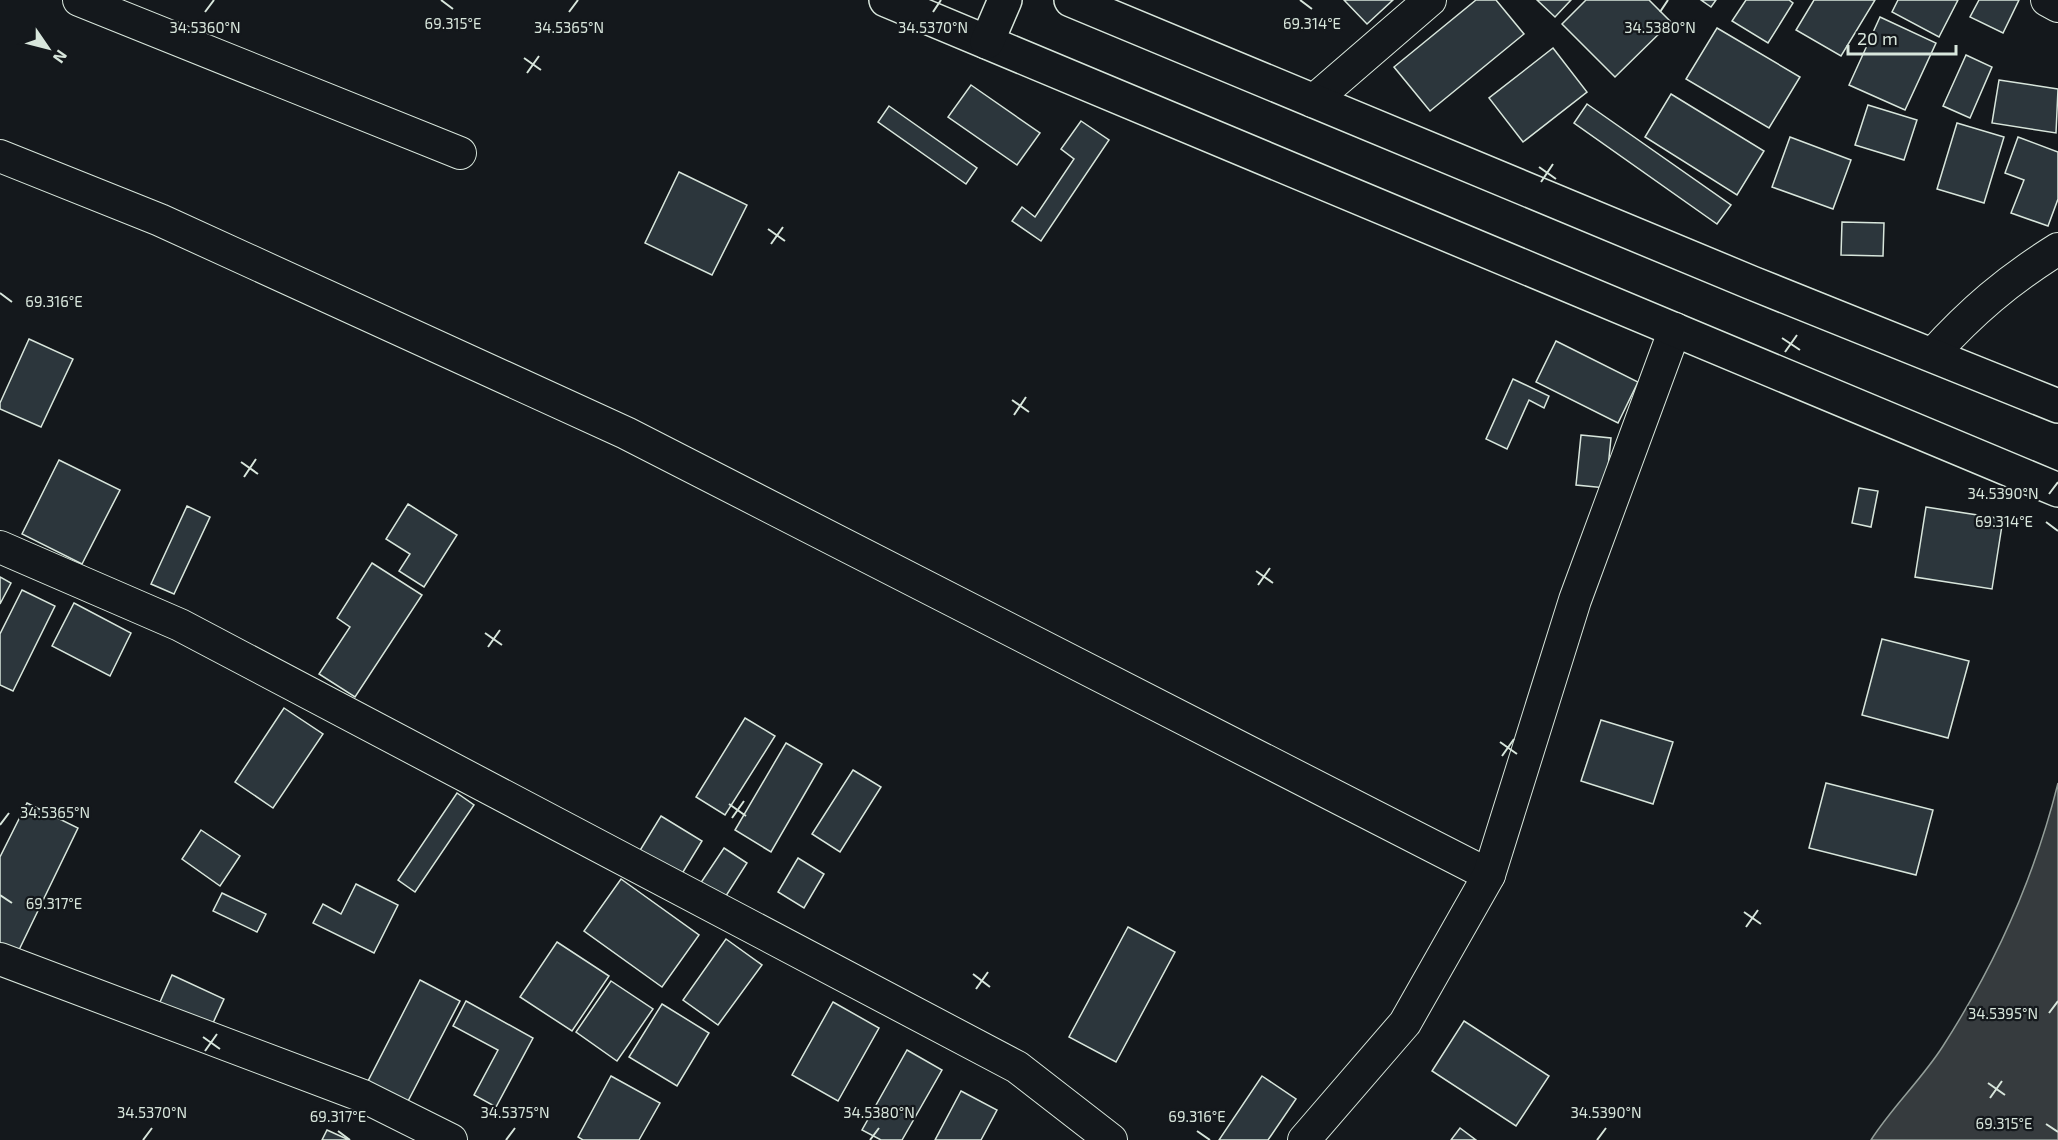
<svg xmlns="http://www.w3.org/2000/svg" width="2058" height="1140" font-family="'Exo 2',sans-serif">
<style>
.water{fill:#363b3e;stroke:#939e99;stroke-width:1.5}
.building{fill:#2c363c;stroke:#d8e6dc;stroke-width:1.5}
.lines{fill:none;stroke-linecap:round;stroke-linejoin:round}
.minor-casing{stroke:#d8e6dc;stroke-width:34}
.tertiary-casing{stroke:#d8e6dc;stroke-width:36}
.minor{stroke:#14181c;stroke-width:32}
.tertiary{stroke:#14181c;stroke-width:33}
.ticks{fill:none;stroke:#d8e6dc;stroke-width:2}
.ticks-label{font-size:15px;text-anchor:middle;fill:#d8e6dc;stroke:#14181c;stroke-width:4.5;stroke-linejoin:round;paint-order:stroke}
</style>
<rect width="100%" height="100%" fill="#14181c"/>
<path class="water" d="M2058,783V1140H1871C1892,1107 1922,1079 1943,1046C1995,965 2035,876 2058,783Z"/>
<g class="building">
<polygon points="1344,0 1393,0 1367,24"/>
<polygon points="1476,0 1496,0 1524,34 1430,111 1394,67"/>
<polygon points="1537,0 1571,0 1555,17"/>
<polygon points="1586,0 1649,0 1671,22 1615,77 1562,24"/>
<polygon points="1701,0 1716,0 1711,7"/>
<polygon points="1746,0 1789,0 1793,3 1768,43 1732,21"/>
<polygon points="1814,0 1875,0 1841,56 1796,30"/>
<polygon points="1898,0 1958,0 1939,37 1892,12"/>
<polygon points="1979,0 2019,0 2003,33 1970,17"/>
<polygon points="1880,17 1936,43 1905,110 1849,85"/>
<polygon points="1717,28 1800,77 1769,128 1686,79"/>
<polygon points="1553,48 1587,92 1523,142 1489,98"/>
<polygon points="1966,55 1992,67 1970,118 1943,106"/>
<polygon points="1999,80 2058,89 2056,133 1992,123"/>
<polygon points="971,85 1040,133 1017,165 948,117"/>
<polygon points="1671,94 1764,151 1737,195 1645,137"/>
<polygon points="1587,104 1731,205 1717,224 1574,123"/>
<polygon points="1868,105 1917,120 1904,160 1855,145"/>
<polygon points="889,106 977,168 966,184 878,122"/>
<polygon points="1081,121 1109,140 1041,241 1012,221 1022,207 1035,217 1074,159 1061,149"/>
<polygon points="1957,123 2004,137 1984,203 1937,189"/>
<polygon points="1790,137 1851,160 1833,209 1772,187"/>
<polygon points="2018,137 2058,152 2058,199 2048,226 2011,213 2024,180 2005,173"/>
<polygon points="679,172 747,205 712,275 645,243"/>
<polygon points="1842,222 1884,223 1883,256 1841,255"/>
<polygon points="29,339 73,359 41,427 0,409 0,403"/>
<polygon points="1556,341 1638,382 1618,423 1536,382"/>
<polygon points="1513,379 1549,396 1544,408 1529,400 1507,449 1486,439"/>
<polygon points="1581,435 1611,438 1606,488 1576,485"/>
<polygon points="59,460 120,490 82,564 22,534"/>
<polygon points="1859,488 1878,491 1871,527 1852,523"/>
<polygon points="408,504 457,535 424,587 399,571 410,554 386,539"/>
<polygon points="187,506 210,517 174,594 151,584"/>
<polygon points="1926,507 2003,519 1992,589 1915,577"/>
<polygon points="372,563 422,595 355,697 319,674 350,627 337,618"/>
<polygon points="0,577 11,583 0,604"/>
<polygon points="22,590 55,606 13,691 0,685 0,634"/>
<polygon points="74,603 131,633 110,676 52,646"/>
<polygon points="1882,639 1969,661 1948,738 1862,715"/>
<polygon points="284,708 323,734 273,808 235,782"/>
<polygon points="745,718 775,736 725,815 696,797"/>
<polygon points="1601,720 1673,742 1653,804 1581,781"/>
<polygon points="786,743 822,764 771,852 735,830"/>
<polygon points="853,770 881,787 840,852 812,834"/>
<polygon points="1826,783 1933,810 1916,875 1809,848"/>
<polygon points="457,793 474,805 415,892 398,880"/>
<polygon points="27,803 78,828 17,954 0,946 0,857"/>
<polygon points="661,816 702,841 680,877 639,852"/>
<polygon points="201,830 240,856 220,886 182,859"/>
<polygon points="724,848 747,863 724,899 700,884"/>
<polygon points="798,858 824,874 804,908 778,892"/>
<polygon points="621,879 699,935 662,987 584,931"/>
<polygon points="356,884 398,905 374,953 313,923 323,904 341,914"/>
<polygon points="222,893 266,914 257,932 213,911"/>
<polygon points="1128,927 1175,952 1116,1062 1069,1037"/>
<polygon points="726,939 762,965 718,1025 683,1000"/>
<polygon points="557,942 609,976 572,1031 520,997"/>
<polygon points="172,975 224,999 208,1034 156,1011"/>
<polygon points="420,980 460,1001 406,1105 366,1085"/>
<polygon points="611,981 653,1009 617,1061 576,1032"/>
<polygon points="466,1001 533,1038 496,1107 474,1095 498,1050 453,1026"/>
<polygon points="833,1002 879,1028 838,1101 792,1075"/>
<polygon points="662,1004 709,1033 677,1086 629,1057"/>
<polygon points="1464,1021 1549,1076 1516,1126 1432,1071"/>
<polygon points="907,1050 942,1070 902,1140 881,1140 862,1130"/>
<polygon points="611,1076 660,1103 639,1140 583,1140 578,1137"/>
<polygon points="1262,1076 1296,1099 1268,1140 1219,1140"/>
<polygon points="961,1091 997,1110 981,1140 935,1140"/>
<polygon points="1460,1128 1476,1140 1451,1140"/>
<polygon points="327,1130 349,1140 322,1140"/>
</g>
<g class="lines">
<g class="minor-casing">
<g id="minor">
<polyline points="79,0 460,153"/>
<polyline points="2047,0 2058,6"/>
<polyline points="1313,101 1430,0"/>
<polyline points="0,156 160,220 626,433 1489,875"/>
<path d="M1932,355C1972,311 2007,281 2058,249"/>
<polyline points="0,547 180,625 1017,1067 1111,1140"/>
<polyline points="0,959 363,1096 451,1140"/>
<polyline points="1304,1140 1405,1023 1489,875 1575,600 1675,329"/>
</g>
</g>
<g class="tertiary-casing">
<g id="tertiary">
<polyline points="886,0 2058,490"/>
<polyline points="1071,0 1752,283 2058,406"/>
<polyline points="987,42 1005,0"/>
</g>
</g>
<use href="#minor" class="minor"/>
<use href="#tertiary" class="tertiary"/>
</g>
<path class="ticks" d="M441,0L453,9M1300,0L1312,9M205,12L214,0M569,12L578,0M933,12L941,0M1660,12L1668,0M524,58L541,70M527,73L539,56M1539,167L1556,179M1541,182L1553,164M768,229L785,241M771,244L783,227M0,293L12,302M1782,338L1800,350M1785,352L1797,335M1012,400L1029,412M1014,415L1026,397M241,462L258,474M244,477L256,459M2049,494L2058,482M2046,522L2058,531M1256,571L1273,583M1258,585L1270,568M485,633L502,645M488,647L500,630M1500,742L1517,754M1502,756L1514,739M729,804L746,816M732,818L744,801M0,825L9,813M0,895L12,903M1744,912L1761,924M1746,927L1758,910M973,974L990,987M976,989L988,972M2049,1013L2058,1001M203,1037L220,1049M205,1051L217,1034M1988,1083L2005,1095M1990,1098L2002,1081M2046,1124L2058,1132M338,1131L350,1140M1197,1131L1210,1140M143,1140L152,1128M506,1140L515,1128M870,1140L879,1128M1597,1140L1606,1128"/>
<g class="ticks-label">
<text x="453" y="29">69.315°E</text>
<text x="1312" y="29">69.314°E</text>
<text x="205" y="33">34.5360°N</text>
<text x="569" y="33">34.5365°N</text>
<text x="933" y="33">34.5370°N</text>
<text x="1660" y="33">34.5380°N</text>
<text x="54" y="307">69.316°E</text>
<text x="2003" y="499">34.5390°N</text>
<text x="2004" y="527">69.314°E</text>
<text x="55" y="818">34.5365°N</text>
<text x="54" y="909">69.317°E</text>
<text x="2003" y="1019">34.5395°N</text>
<text x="152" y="1118">34.5370°N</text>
<text x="515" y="1118">34.5375°N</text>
<text x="879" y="1118">34.5380°N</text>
<text x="1606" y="1118">34.5390°N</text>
<text x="338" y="1122">69.317°E</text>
<text x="1197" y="1122">69.316°E</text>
<text x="2004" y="1129">69.315°E</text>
</g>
<g transform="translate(48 48) rotate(125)" stroke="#14181c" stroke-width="4.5" paint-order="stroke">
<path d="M0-4.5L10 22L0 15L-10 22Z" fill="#d8e6dc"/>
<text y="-9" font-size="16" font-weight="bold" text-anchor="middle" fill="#d8e6dc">N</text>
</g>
<path d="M1848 45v9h108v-9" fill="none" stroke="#d8e6dc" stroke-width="3"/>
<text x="1857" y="45" font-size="18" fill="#d8e6dc" stroke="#14181c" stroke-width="4.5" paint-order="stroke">20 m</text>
</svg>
